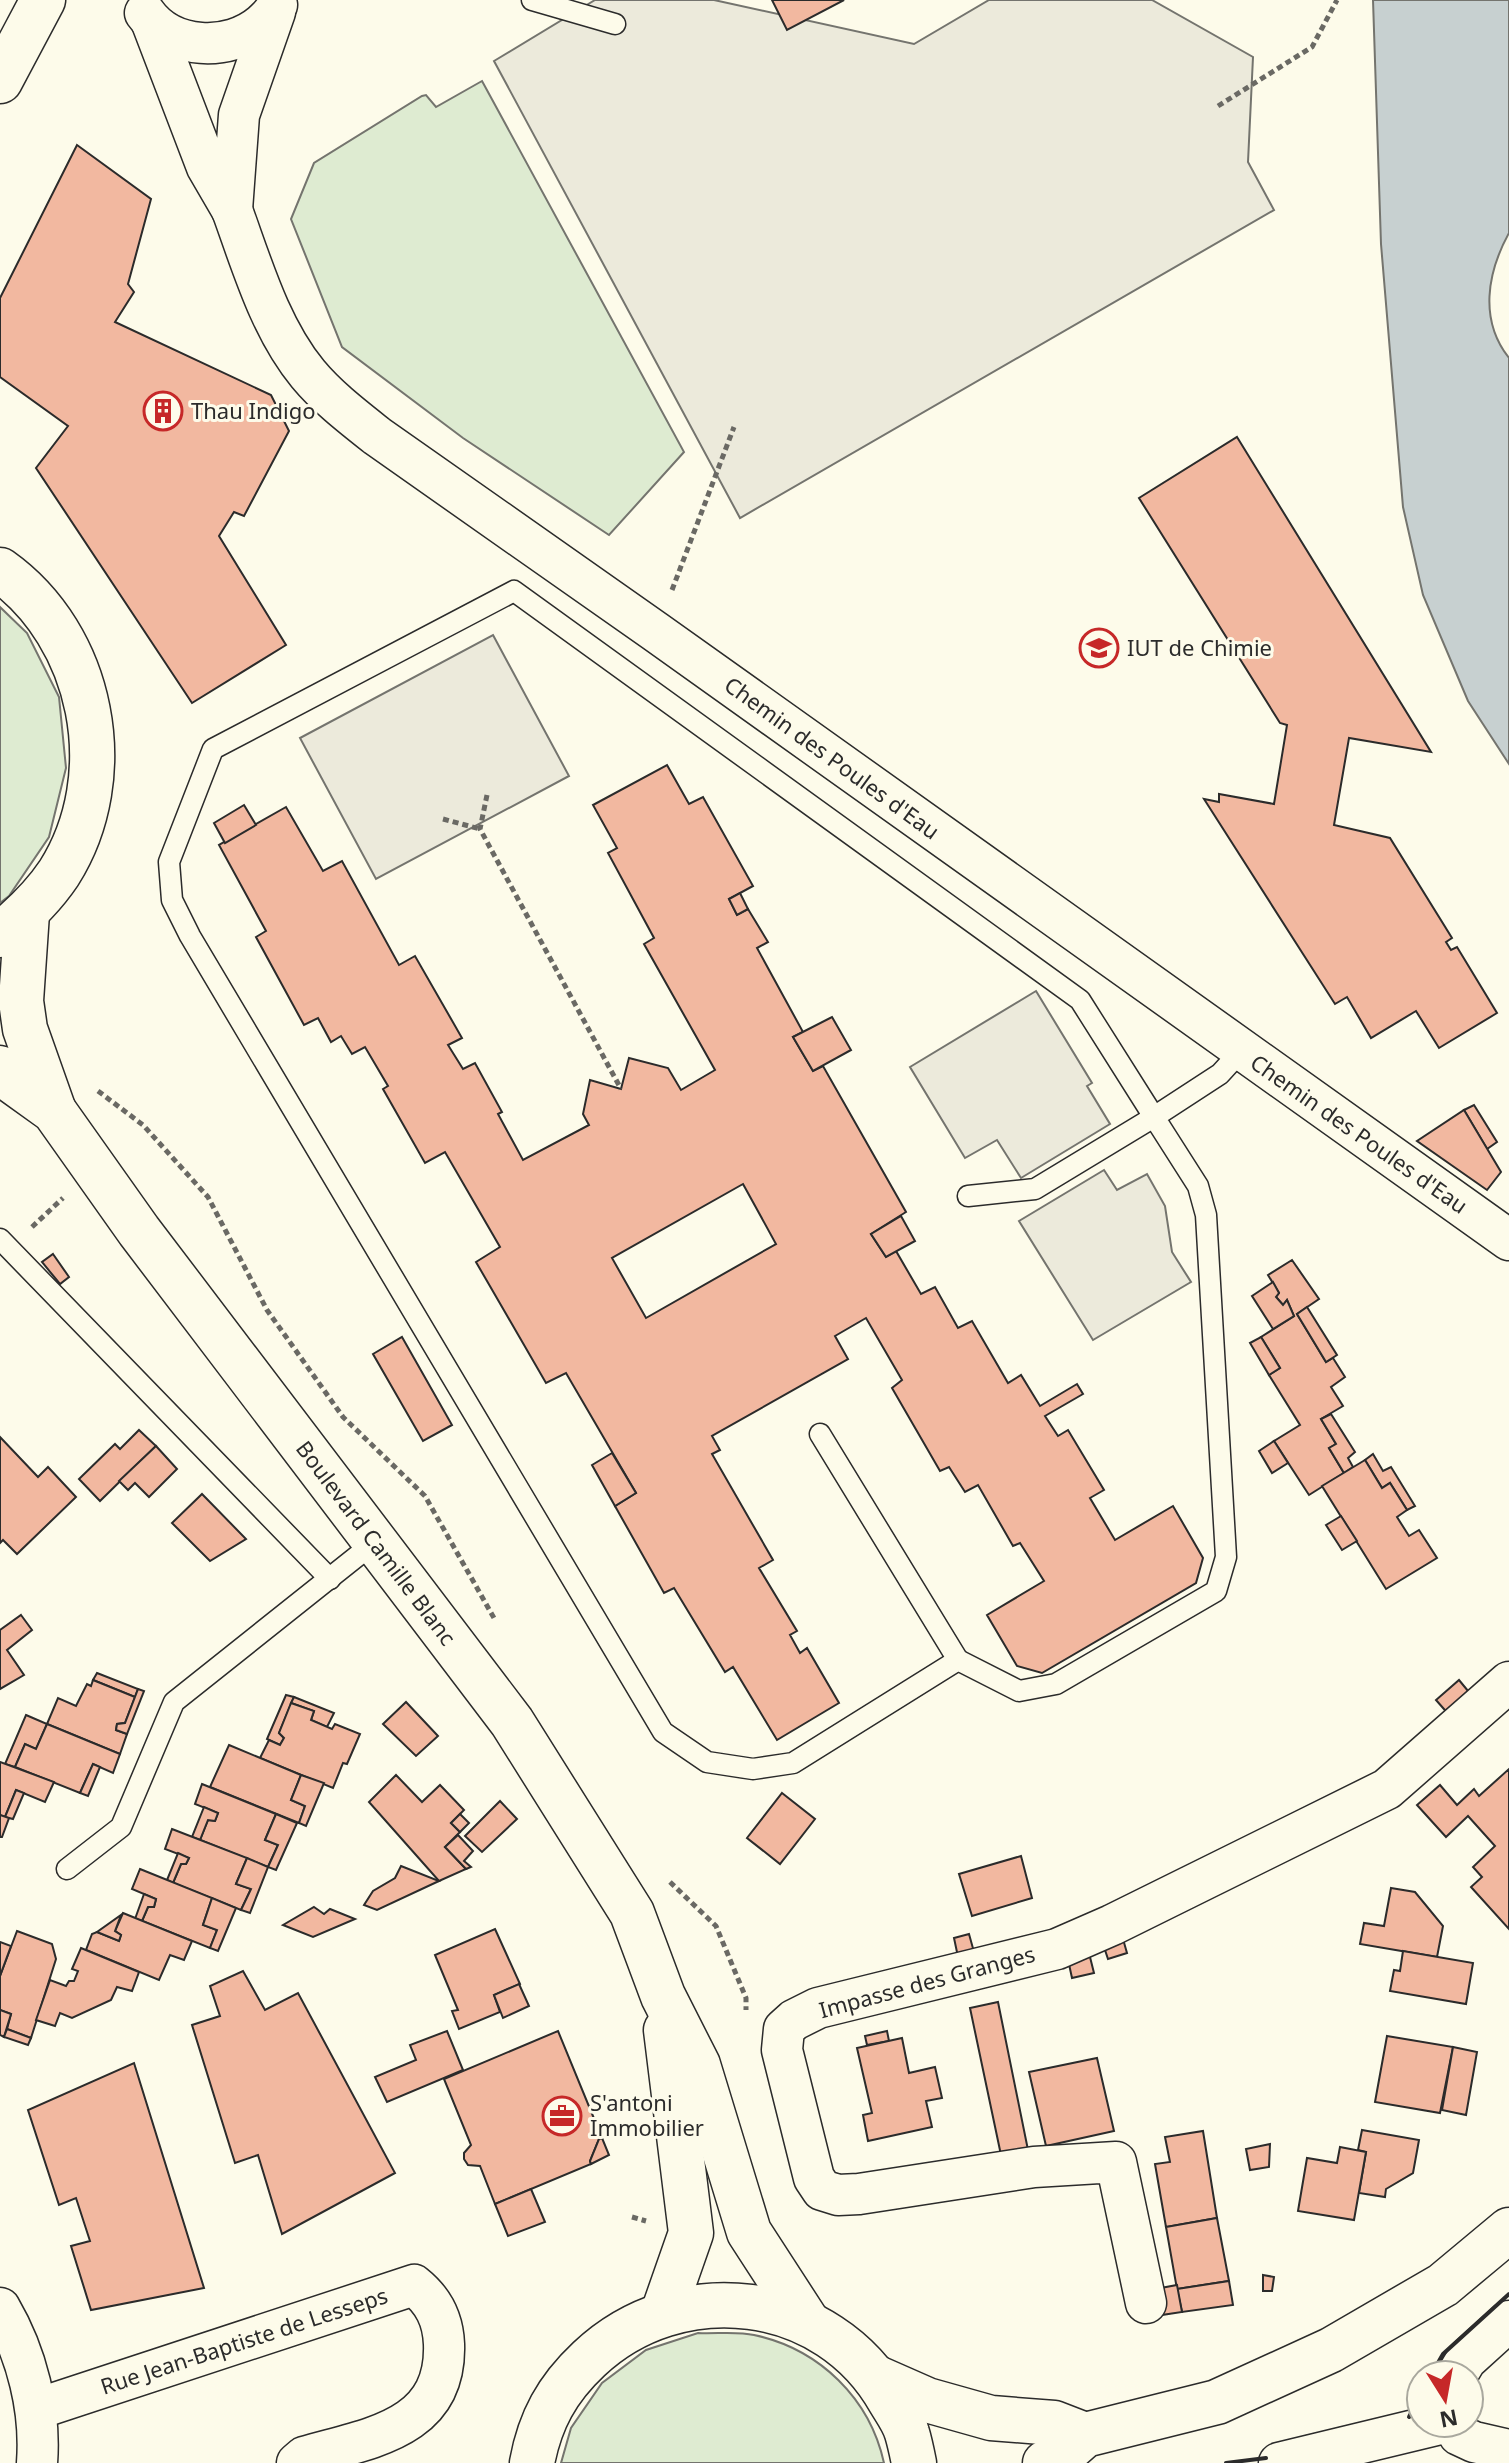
<svg xmlns="http://www.w3.org/2000/svg" width="1509" height="2463" font-family="'Noto Sans',sans-serif">
<style>
.green{fill:#deebd1;stroke:#74746e;stroke-width:2}
.parking{fill:#eceadb;stroke:#74746e;stroke-width:2}
.water{fill:#c7d0d0;stroke:#74746e;stroke-width:2}
.building{fill:#f2b8a0;stroke:#2b2b2b;stroke-width:2;fill-rule:evenodd}
.lines{fill:none;stroke-linecap:round;stroke-linejoin:round}
.lane-casing{stroke:#2b2b2b;stroke-width:23}
.street-casing{stroke:#2b2b2b;stroke-width:43}
.secondary-casing{stroke:#2b2b2b;stroke-width:47}
.primary-casing{stroke:#2b2b2b;stroke-width:47}
.path{stroke:#6a6964;stroke-width:5;stroke-dasharray:6 4;stroke-linecap:butt}
.lane{stroke:#fdfbea;stroke-width:20}
.street{stroke:#fdfbea;stroke-width:40}
.secondary{stroke:#fdfbea;stroke-width:44}
.primary{stroke:#fdfbea;stroke-width:44}
.wall{stroke:#2b2b2b;stroke-width:4}
.labels{text-anchor:middle;stroke-width:6;stroke-linejoin:round;paint-order:stroke}
.poi-label{font-size:22px;fill:#2b2b2b;stroke:#fdfbea;text-anchor:start}
.street-label{font-size:22px;fill:#2b2b2b;stroke:#fdfbea}
</style>
<rect width="100%" height="100%" fill="#fdfbea"/>
<g class="green">
<polygon points="482,81 684,452 609,535 463,438 342,347 291,219 314,163 422,96 426,95 436,107"/>
<polygon points="0,607 27,633 59,697 66,768 49,837 9,896 0,903"/>
<path d="M698,2333C716,2334 737,2331 754,2335C820,2349 870,2399 884,2463H561L571,2428L602,2383L646,2350Z"/>
</g>
<g class="parking">
<polygon points="595,0 714,0 914,44 989,0 1152,0 1253,57 1248,162 1274,210 740,518 494,61"/>
<polygon points="493,635 569,776 376,879 300,738"/>
<polygon points="1036,991 1092,1083 1087,1086 1110,1124 1021,1178 997,1140 965,1158 910,1067"/>
<polygon points="1104,1170 1117,1190 1147,1174 1165,1206 1172,1252 1191,1282 1093,1340 1019,1221"/>
</g>
<path class="water" d="M1373,0H1509V233C1487,273 1479,320 1509,358V764L1468,701L1423,595L1403,507L1381,244Z"/>
<g class="building">
<polygon points="772,0 844,0 787,30"/>
<polygon points="77,145 151,199 128,284 134,292 115,322 271,395 289,431 244,516 234,512 219,536 286,645 192,703 36,468 68,426 0,377 0,298"/>
<polygon points="1237,437 1431,752 1349,738 1334,825 1390,838 1452,938 1446,942 1451,950 1457,947 1497,1013 1439,1048 1416,1011 1371,1038 1347,997 1335,1004 1204,799 1219,802 1219,794 1274,804 1287,725 1280,723 1139,498"/>
<path d="M667,765L689,804L703,797L753,886L729,899L737,915L748,909L768,942L757,948L803,1032L793,1037L813,1071L823,1066L906,1212L871,1234L886,1257L896,1251L921,1294L935,1287L958,1328L972,1321L1008,1383L1021,1375L1040,1406L1077,1384L1083,1394L1045,1416L1058,1436L1068,1430L1104,1490L1090,1498L1115,1540L1173,1506L1203,1558L1196,1583L1042,1673L1017,1666L987,1615L1044,1581L1020,1543L1013,1546L978,1485L965,1492L949,1467L940,1471L892,1388L902,1380L866,1318L835,1336L848,1359L712,1436L720,1450L712,1454L773,1560L759,1568L797,1631L790,1635L800,1653L807,1648L839,1703L777,1740L733,1667L725,1672L674,1588L664,1593L615,1506L636,1493L566,1373L546,1383L476,1262L500,1247L445,1152L425,1163L383,1089L388,1086L365,1047L352,1054L341,1036L331,1042L318,1018L304,1025L256,937L266,931L219,845L286,807L323,871L342,861L399,965L415,956L462,1038L448,1045L463,1069L475,1063L502,1112L498,1114L523,1160L589,1125L583,1114L590,1080L621,1089L629,1058L668,1068L681,1090L715,1070L644,944L654,938L608,853L617,848L593,805ZM743,1184L776,1244L646,1318L612,1258Z"/>
<polygon points="244,805 256,825 225,843 214,823"/>
<polygon points="740,893 748,909 737,915 729,899"/>
<polygon points="832,1017 851,1050 813,1071 793,1037"/>
<polygon points="1474,1105 1497,1142 1487,1149 1464,1110"/>
<polygon points="1464,1110 1501,1172 1487,1190 1417,1141"/>
<polygon points="901,1216 915,1241 886,1257 871,1234"/>
<polygon points="53,1254 69,1277 60,1284 42,1262"/>
<polygon points="1292,1260 1319,1299 1297,1314 1326,1362 1333,1358 1345,1377 1331,1387 1343,1406 1321,1419 1336,1444 1329,1448 1344,1473 1309,1495 1274,1441 1300,1425 1269,1375 1280,1368 1261,1337 1294,1316 1287,1300 1283,1305 1276,1297 1279,1293 1268,1275"/>
<polygon points="1273,1282 1279,1293 1276,1297 1283,1305 1287,1300 1294,1316 1273,1329 1252,1296"/>
<polygon points="1307,1307 1337,1355 1326,1362 1297,1314"/>
<polygon points="402,1337 452,1425 423,1441 373,1354"/>
<polygon points="1261,1337 1280,1368 1269,1375 1250,1343"/>
<polygon points="1331,1414 1355,1452 1348,1458 1353,1467 1344,1473 1329,1448 1336,1444 1321,1419"/>
<polygon points="139,1430 156,1446 100,1501 79,1479 115,1444 120,1449"/>
<polygon points="0,1437 38,1477 48,1467 76,1497 17,1554 3,1540 0,1543"/>
<polygon points="1274,1441 1288,1463 1272,1473 1259,1451"/>
<polygon points="156,1446 177,1469 149,1497 135,1483 128,1490 119,1481"/>
<polygon points="612,1453 636,1493 615,1506 592,1465"/>
<polygon points="1373,1454 1383,1471 1391,1467 1415,1506 1407,1510 1390,1483 1382,1488 1365,1460"/>
<polygon points="1365,1460 1382,1488 1390,1483 1407,1510 1397,1517 1409,1536 1419,1530 1437,1558 1386,1589 1322,1486"/>
<polygon points="202,1494 246,1539 210,1561 172,1523"/>
<polygon points="1341,1516 1357,1541 1342,1550 1326,1525"/>
<polygon points="21,1615 32,1630 7,1650 24,1675 0,1689 0,1630"/>
<polygon points="97,1673 138,1689 135,1697 93,1680"/>
<polygon points="93,1680 135,1697 125,1723 117,1724 116,1730 127,1734 120,1754 47,1724 58,1698 76,1706 87,1684 91,1686"/>
<polygon points="1459,1680 1473,1697 1451,1717 1436,1700"/>
<polygon points="138,1689 144,1691 127,1734 116,1730 117,1724 125,1723"/>
<polygon points="286,1695 294,1697 279,1733 284,1738 280,1745 267,1739"/>
<polygon points="294,1697 334,1713 327,1727 311,1720 314,1711 291,1703"/>
<polygon points="406,1702 438,1736 416,1756 383,1724"/>
<polygon points="291,1703 314,1711 311,1720 332,1729 335,1724 360,1734 347,1764 343,1763 333,1788 260,1758 269,1740 280,1745 284,1738 279,1733"/>
<polygon points="26,1715 47,1724 36,1749 25,1744 15,1767 5,1764"/>
<polygon points="47,1724 120,1754 113,1773 93,1764 80,1793 15,1767 25,1744 36,1749"/>
<polygon points="229,1745 301,1775 291,1800 305,1806 299,1823 210,1787"/>
<polygon points="0,1762 54,1782 45,1802 16,1790 5,1817 0,1815"/>
<polygon points="93,1764 100,1767 88,1796 80,1793"/>
<polygon points="1509,1769 1509,1929 1471,1887 1482,1877 1473,1867 1495,1846 1468,1816 1446,1837 1417,1805 1440,1785 1457,1805 1474,1789 1479,1796"/>
<polygon points="301,1775 324,1783 306,1826 299,1823 305,1806 291,1800"/>
<polygon points="396,1775 422,1802 440,1785 464,1810 451,1823 460,1832 445,1847 466,1869 439,1881 369,1802"/>
<polygon points="202,1784 276,1814 265,1840 278,1845 268,1867 200,1840 208,1820 215,1821 218,1813 195,1804"/>
<polygon points="16,1790 24,1793 13,1819 5,1817"/>
<polygon points="782,1793 815,1819 780,1864 747,1838"/>
<polygon points="500,1801 517,1819 482,1852 465,1836"/>
<polygon points="204,1807 218,1813 215,1821 208,1820 200,1840 192,1837"/>
<polygon points="276,1814 297,1823 276,1870 268,1867 278,1845 265,1840"/>
<polygon points="460,1814 469,1823 460,1832 451,1823"/>
<polygon points="0,1815 9,1818 2,1837 0,1837"/>
<polygon points="172,1829 247,1858 236,1884 251,1889 241,1910 173,1883 181,1864 186,1864 189,1858 165,1849"/>
<polygon points="458,1835 473,1851 464,1861 471,1867 466,1869 445,1847"/>
<polygon points="178,1853 189,1858 186,1864 181,1864 173,1883 167,1880"/>
<polygon points="1021,1856 1032,1898 972,1916 959,1874"/>
<polygon points="247,1858 268,1867 250,1913 241,1910 251,1889 236,1884"/>
<polygon points="401,1866 439,1881 377,1910 364,1905 373,1891 395,1878"/>
<polygon points="140,1869 212,1898 203,1925 217,1930 210,1948 142,1921 148,1907 154,1907 156,1899 132,1889"/>
<polygon points="1391,1888 1415,1892 1443,1926 1437,1957 1360,1944 1364,1923 1384,1926"/>
<polygon points="144,1894 156,1899 154,1907 148,1907 142,1921 135,1919"/>
<polygon points="212,1898 236,1908 218,1951 210,1948 217,1930 203,1925"/>
<polygon points="314,1907 324,1914 330,1909 355,1919 313,1937 283,1925"/>
<polygon points="123,1913 192,1941 184,1960 170,1955 159,1980 86,1950 92,1934 97,1932 119,1941 121,1935 115,1931"/>
<polygon points="121,1915 115,1931 121,1935 119,1941 97,1932"/>
<polygon points="495,1929 520,1984 494,1995 500,2012 459,2029 452,2011 458,2010 435,1955"/>
<polygon points="17,1931 52,1944 56,1959 31,2038 7,2029 11,2014 0,2010 0,1976"/>
<polygon points="969,1934 974,1952 958,1957 954,1938"/>
<polygon points="1123,1939 1127,1953 1108,1959 1103,1944"/>
<polygon points="0,1942 11,1946 0,1976"/>
<polygon points="81,1948 139,1972 132,1991 117,1987 111,2000 72,2018 60,2013 55,2026 36,2020 50,1980 66,1986 69,1981 74,1981 78,1971 72,1969"/>
<polygon points="1088,1949 1094,1973 1072,1978 1067,1955"/>
<polygon points="1403,1951 1473,1963 1466,2004 1390,1991 1394,1970 1400,1971"/>
<polygon points="243,1971 265,2010 298,1993 395,2173 282,2234 258,2155 235,2163 192,2025 220,2016 210,1986"/>
<polygon points="519,1984 529,2006 503,2018 494,1995"/>
<polygon points="998,2002 1028,2150 1001,2155 970,2008"/>
<polygon points="0,2010 11,2014 4,2037 0,2035"/>
<polygon points="7,2029 31,2038 28,2045 4,2037"/>
<polygon points="447,2031 463,2070 387,2102 375,2077 416,2060 410,2045"/>
<polygon points="558,2031 602,2138 599,2139 590,2161 591,2164 495,2204 480,2166 468,2165 464,2159 464,2153 471,2145 444,2079"/>
<polygon points="887,2031 889,2041 867,2045 865,2036"/>
<polygon points="1387,2036 1453,2047 1440,2113 1375,2102"/>
<polygon points="902,2038 909,2073 935,2067 942,2098 926,2101 932,2127 868,2141 863,2115 872,2113 857,2048"/>
<polygon points="1453,2047 1477,2052 1466,2115 1442,2110"/>
<polygon points="1097,2058 1114,2131 1046,2146 1029,2072"/>
<polygon points="134,2063 204,2288 91,2310 71,2246 90,2241 76,2198 59,2205 28,2110"/>
<polygon points="1362,2130 1419,2140 1413,2173 1386,2189 1385,2197 1359,2193 1366,2152 1358,2150"/>
<polygon points="1203,2131 1217,2218 1166,2227 1155,2164 1170,2162 1165,2137"/>
<polygon points="602,2138 609,2155 591,2164 590,2161 599,2139"/>
<polygon points="1270,2144 1269,2167 1250,2170 1246,2149"/>
<polygon points="1340,2147 1366,2152 1354,2220 1298,2211 1307,2158 1337,2163"/>
<polygon points="531,2189 545,2222 508,2236 495,2204"/>
<polygon points="1217,2218 1229,2281 1177,2289 1166,2227"/>
<polygon points="1263,2275 1274,2277 1272,2291 1263,2291"/>
<polygon points="1229,2281 1233,2305 1182,2312 1177,2289"/>
<polygon points="1177,2285 1182,2312 1155,2316 1150,2290"/>
</g>
<g class="lines">
<g class="lane-casing">
<g id="lane">
<polyline points="532,0 615,24"/>
<polyline points="968,1196 1035,1189 1154,1117 1198,1186 1206,1215 1226,1557 1216,1591 1056,1684 1019,1691 958,1660 793,1763 753,1769 707,1762 663,1732 190,936 172,900 169,862 213,749 514,591 1080,1000 1154,1117 1220,1074 1241,1051"/>
<polyline points="0,1239 330,1579"/>
<polyline points="820,1434 958,1660"/>
<polyline points="67,1869 121,1827 174,1702 375,1542"/>
</g>
</g>
<g class="street-casing">
<g id="street">
<path d="M145,13C171,50 229,52 262,24C268,18 274,14 277,5"/>
<polyline points="152,23 207,167 232,210 239,115 275,12"/>
<path d="M232,210C252,265 270,328 308,374C327,397 353,417 377,436L656,632L1509,1240"/>
<polyline points="1146,2303 1116,2162 1034,2167 859,2194 838,2195 822,2190 814,2178 782,2050 784,2029 794,2020 818,2008 1057,1949 1112,1925 1387,1789 1509,1682"/>
<path d="M0,2308C27,2354 41,2410 37,2463"/>
<polyline points="1457,2375 1466,2360 1509,2321"/>
<path d="M37,2409L414,2285C434,2301 443,2319 444,2344C447,2430 369,2438 304,2457L297,2463"/>
<polyline points="1453,2423 1459,2435 1474,2442 1509,2450"/>
<polyline points="1279,2463 1444,2423"/>
</g>
</g>
<g class="secondary-casing">
<g id="secondary">
<polyline points="0,81 43,0"/>
<path d="M0,570C93,636 121,775 59,873C43,897 22,917 0,935"/>
<polyline points="27,913 21,1001 25,1029 54,1111"/>
<polyline points="0,1068 8,1078 54,1111 139,1231 512,1722 632,1913 663,1996 698,2065 749,2232 808,2323"/>
<polyline points="663,2313 691,2233 666,2030"/>
</g>
</g>
<g class="primary-casing">
<g id="primary">
<polyline points="877,2378 927,2400 991,2418 1054,2423 1085,2435"/>
<path d="M532,2463C540,2420 557,2389 589,2359C679,2274 828,2291 890,2401C896,2411 904,2422 907,2433C910,2443 912,2453 914,2463"/>
<polyline points="1045,2463 1062,2455 1085,2435 1217,2402 1331,2350 1443,2285 1509,2230"/>
</g>
</g>
<g class="path">
<polyline points="1218,106 1312,47 1337,0"/>
<polyline points="672,590 734,427"/>
<polyline points="487,795 480,829 621,1089"/>
<polyline points="443,819 480,829"/>
<polyline points="98,1091 143,1125 208,1197 267,1310 343,1417 425,1496 494,1618"/>
<polyline points="32,1227 63,1198"/>
<polyline points="670,1882 716,1926 746,1998 746,2010"/>
<polyline points="632,2217 646,2221"/>
</g>
<use href="#lane" class="lane"/>
<use href="#street" class="street"/>
<use href="#secondary" class="secondary"/>
<use href="#primary" class="primary"/>
<g class="wall">
<polyline points="1431,2375 1443,2354 1509,2294"/>
<polyline points="1409,2417 1421,2394"/>
<polyline points="1226,2463 1266,2458"/>
</g>
</g>
<defs>
<g id="building-ring" transform="scale(2)"><circle r="9.5" fill="#fdfbea" stroke="#c62828" stroke-width="1.5"/><path d="M-4-6H4V6H1V3H-1V6H-4ZM-2.5-4.3h1.7v1.8h-1.7ZM.8-4.3h1.7v1.8H.8ZM-2.5-1h1.7V.8h-1.7ZM.8-1h1.7V.8H.8Z" fill="#c62828"/></g>
<g id="university-ring" transform="scale(2)"><circle r="9.5" fill="#fdfbea" stroke="#c62828" stroke-width="1.5"/><path d="M0-5L7-2L0 1L-7-2ZM-4 1L0 2.5L4 1V4Q0 6-4 4Z" fill="#c62828"/></g>
<g id="office-ring" transform="scale(2)"><circle r="9.5" fill="#fdfbea" stroke="#c62828" stroke-width="1.5"/><path d="M-6-3h4V-5.5h4V-3h4V5H-6ZM-1-4.5V-3h2v-1.5ZM-6 0V1H6V0Z" fill="#c62828"/></g>
</defs>
<g fill-rule="evenodd">
<use href="#building-ring" x="163" y="411"/>
<use href="#university-ring" x="1099" y="648"/>
<use href="#office-ring" x="562" y="2116"/>
</g>
<g class="labels">
<g class="poi-label">
<text x="191" y="419">Thau Indigo</text>
<text x="1127" y="656">IUT de Chimie</text>
<text x="590" y="2111">S'antoni<tspan x="590" dy="25">Immobilier</tspan></text>
</g>
<g class="street-label">
<text transform="translate(832 758) rotate(36)" y="8">Chemin des Poules d'Eau</text>
<text transform="translate(1359 1134) rotate(35)" y="8">Chemin des Poules d'Eau</text>
<text transform="translate(376 1543) rotate(53)" y="8">Boulevard Camille Blanc</text>
<text transform="translate(927 1982) rotate(-15)" y="8">Impasse des Granges</text>
<text transform="translate(244 2341) rotate(-18)" y="8">Rue Jean-Baptiste de Lesseps</text>
</g>
</g>
<g transform="translate(1445 2399) rotate(169)"><circle r="38" fill="#fdfbea" stroke="#a9a89e" stroke-width="2"/>
<path d="M0-6L14 30L0 20L-14 30Z" fill="#c62828"/>
<text y="-12" font-size="22" font-weight="bold" text-anchor="middle" fill="#2b2b2b">N</text>
</g>
</svg>
